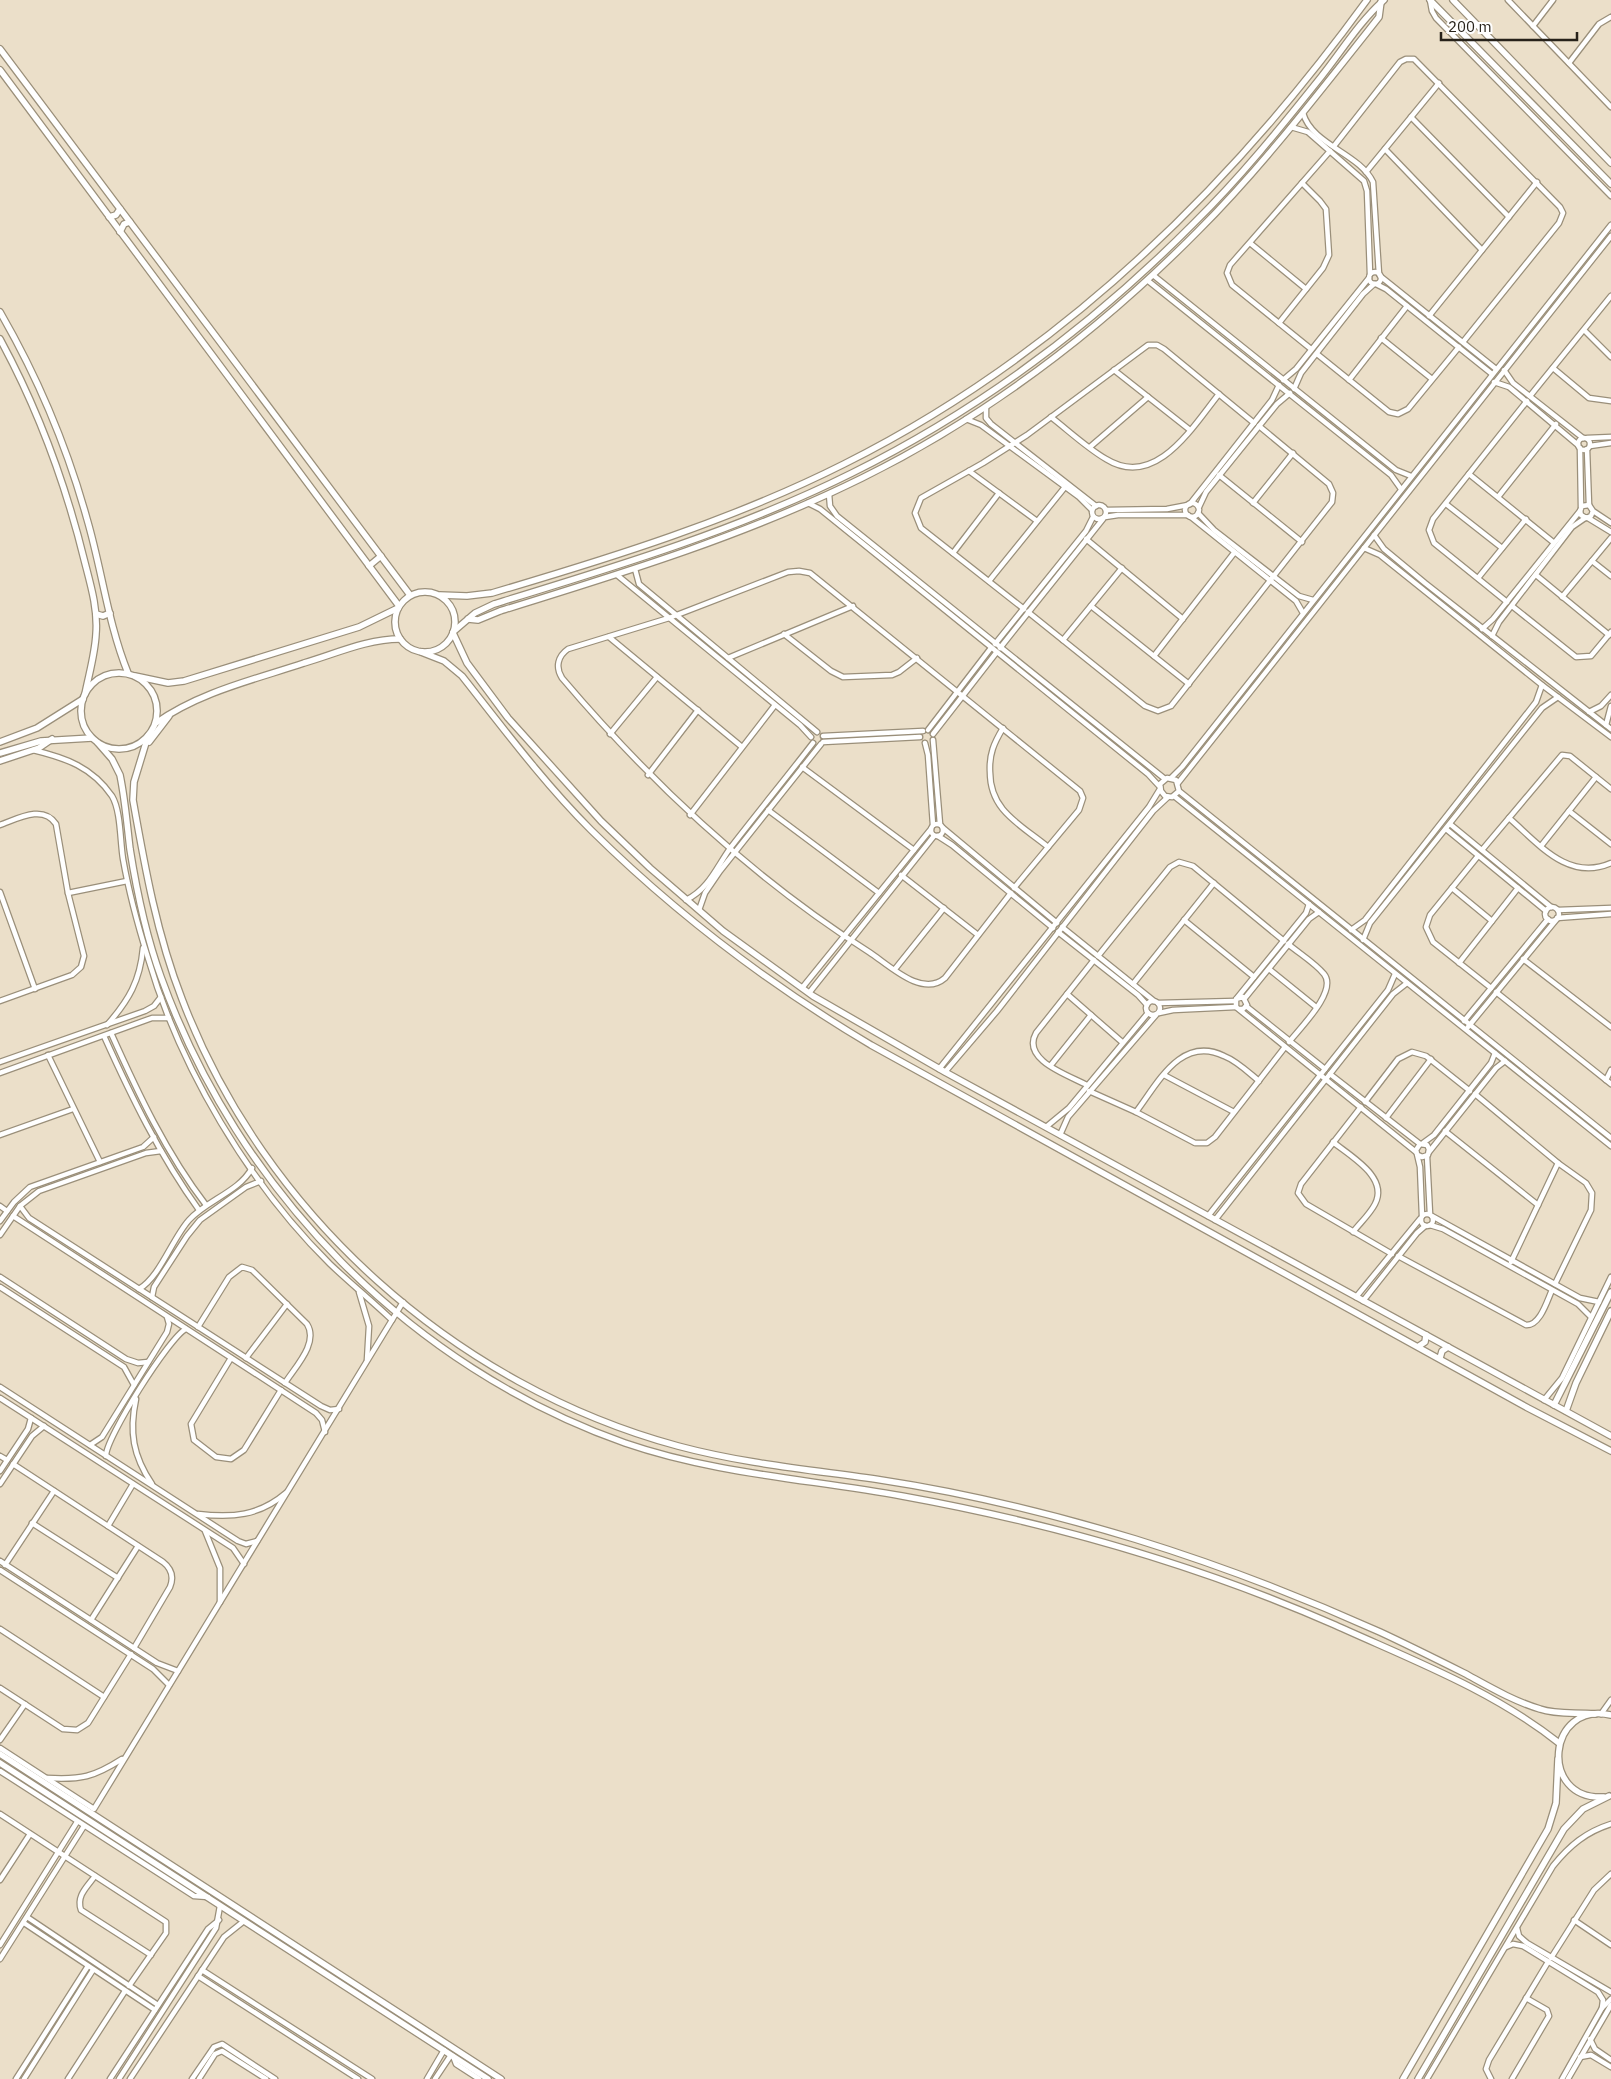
<svg xmlns="http://www.w3.org/2000/svg" width="1611" height="2079" font-family="'IBM Plex Sans',sans-serif">
<style>
.lines{fill:none;stroke-linecap:round;stroke-linejoin:round}
.street-casing{stroke:#9a8f7a;stroke-width:7}
.secondary-casing{stroke:#9a8f7a;stroke-width:8}
.street{stroke:#fff;stroke-width:4.5}
.secondary{stroke:#fff;stroke-width:5.5}
</style>
<rect width="100%" height="100%" fill="#ebdfc9"/>
<g class="lines">
<g class="street-casing">
<g id="street">
<polyline points="1430,0 1432,11 1436,18 1611,196"/>
<polyline points="1508,0 1611,107"/>
<polyline points="1533,26 1553,0"/>
<polyline points="1569,63 1599,24 1611,17"/>
<path d="M1303,113C1312,145 1359,153 1373,182L1379,274"/>
<polyline points="1411,117 1509,217"/>
<polyline points="1291,127 1308,132 1364,181 1367,191 1370,274"/>
<polyline points="1334,146 1400,62 1406,59 1414,59 1560,207 1563,213 1559,223 1463,342"/>
<polyline points="1385,149 1482,250"/>
<polyline points="1366,172 1439,83"/>
<polyline points="1250,243 1306,289"/>
<circle cx="1375" cy="278" r="6"/>
<polyline points="1153,275 1396,470 1411,476"/>
<polyline points="1380,276 1496,369"/>
<polyline points="1147,280 1391,475 1401,489"/>
<polyline points="1376,284 1386,289 1492,374"/>
<polyline points="1429,316 1537,182"/>
<polyline points="1279,323 1323,268 1329,255 1326,209 1320,201 1302,183"/>
<polyline points="1584,330 1611,357"/>
<polyline points="1381,338 1432,379"/>
<polyline points="1311,349 1232,285 1227,273 1230,265 1330,151"/>
<polyline points="1317,354 1389,412 1398,414 1408,409 1459,347"/>
<polyline points="1553,368 1589,398 1611,401"/>
<polyline points="1114,370 1190,430"/>
<polyline points="1504,370 1513,383 1583,438"/>
<polyline points="1283,380 1296,369 1369,278"/>
<polyline points="1349,380 1407,306"/>
<polyline points="1494,382 1509,387 1578,445"/>
<polyline points="1294,389 1301,373 1363,294 1374,284"/>
<polyline points="1530,396 1611,296"/>
<polyline points="986,407 986,418 991,424 1096,506"/>
<path d="M1051,417C1069,431 1087,448 1106,459C1156,490 1193,426 1219,394"/>
<polyline points="966,419 981,425 1079,497 1092,510"/>
<circle cx="1584" cy="444" r="6"/>
<polyline points="1587,438 1611,437"/>
<polyline points="1590,446 1611,443"/>
<polyline points="1090,447 1148,397"/>
<polyline points="1580,448 1581,507"/>
<polyline points="1587,449 1589,505"/>
<polyline points="969,471 1037,521"/>
<polyline points="1469,474 1553,542"/>
<polyline points="1219,475 1302,542"/>
<polyline points="829,494 830,506 837,516 1165,779"/>
<polyline points="1498,497 1556,424"/>
<polyline points="808,503 820,509 1148,774 1160,787"/>
<polyline points="1253,503 1293,453"/>
<circle cx="1192" cy="510" r="7"/>
<polyline points="1190,504 1272,400 1279,385"/>
<polyline points="1446,504 1502,548"/>
<circle cx="1099" cy="512" r="7"/>
<polyline points="1199,507 1206,492 1277,404 1290,393"/>
<polyline points="1106,510 1167,509 1188,505"/>
<polyline points="1593,511 1591,516 1586,518 1581,515 1580,511 1582,506 1589,505 1593,511 1611,523"/>
<polyline points="1198,513 1214,530 1299,596 1313,600"/>
<polyline points="1105,517 1118,515 1188,515"/>
<polyline points="1191,517 1296,601 1303,613"/>
<polyline points="1588,518 1611,532"/>
<polyline points="1374,535 1384,549 1425,583 1611,729"/>
<polyline points="1086,539 1183,619"/>
<polyline points="1364,548 1380,555 1542,685 1611,737"/>
<polyline points="953,553 999,493"/>
<polyline points="1592,561 1611,576"/>
<polyline points="635,569 639,584 817,732"/>
<polyline points="617,575 800,725 811,737"/>
<polyline points="1536,575 1609,635"/>
<polyline points="1478,578 1526,519"/>
<polyline points="989,581 1065,487"/>
<polyline points="1562,597 1611,538"/>
<polyline points="1507,602 1434,543 1429,530 1433,519 1527,401"/>
<polyline points="1091,606 1189,684"/>
<polyline points="1512,606 1576,657 1591,656 1611,632"/>
<polyline points="1024,609 921,528 915,513 921,498 983,463 1027,435 1148,345 1157,345 1164,349 1254,423"/>
<polyline points="1028,612 1145,706 1158,711 1171,706 1332,502 1333,493 1329,484 1259,426"/>
<polyline points="1482,629 1493,619 1580,511"/>
<polyline points="784,634 831,671 843,677 892,675 899,672 917,658"/>
<polyline points="1492,636 1499,622 1572,527 1585,518"/>
<polyline points="609,637 742,747"/>
<polyline points="1063,640 1122,568"/>
<polyline points="995,644 1086,531 1093,517"/>
<polyline points="1000,648 1103,519"/>
<polyline points="1154,656 1234,553"/>
<polyline points="728,658 853,606"/>
<polyline points="1589,712 1601,706 1611,695"/>
<polyline points="1606,725 1611,706"/>
<path d="M1003,728C994,743 989,754 990,772C990,811 1020,824 1048,847"/>
<polyline points="928,730 991,648"/>
<polyline points="610,734 657,677"/>
<polyline points="933,734 996,653"/>
<polyline points="823,736 923,731"/>
<polyline points="933,740 940,824"/>
<polyline points="823,742 920,737"/>
<polyline points="925,743 928,755 933,825"/>
<path d="M33,750C66,758 92,767 112,796C121,811 120,841 123,859C129,893 138,926 148,958C180,1068 249,1184 330,1264C350,1283 372,1301 392,1320"/>
<polyline points="802,767 914,850"/>
<polyline points="648,775 698,710"/>
<polyline points="1171,778 1182,767 1611,225"/>
<polyline points="1178,783 1611,236"/>
<polyline points="1179,791 1172,797 1165,796 1161,791 1160,784 1167,778 1176,780 1179,791 1611,1138"/>
<polyline points="1174,796 1611,1146"/>
<polyline points="768,810 879,893"/>
<polyline points="1569,811 1611,844"/>
<polyline points="690,815 775,705"/>
<path d="M1509,818C1538,843 1568,882 1611,863"/>
<circle cx="937" cy="830" r="6"/>
<polyline points="1450,824 1551,907"/>
<path d="M0,825C17,819 43,804 56,824L68,893L84,956L81,967L72,975L0,1001"/>
<polyline points="943,828 1057,923"/>
<polyline points="1446,829 1546,911"/>
<polyline points="938,836 952,845 1053,928"/>
<polyline points="1541,846 1596,777"/>
<polyline points="1482,850 1562,755 1570,756 1611,789"/>
<polyline points="1478,856 1430,915 1426,927 1433,942 1491,988"/>
<polyline points="901,875 978,935"/>
<polyline points="1452,888 1492,921"/>
<polyline points="0,892 35,989"/>
<polyline points="68,893 127,881"/>
<path d="M1011,893L945,978C922,998 889,965 869,952C751,877 652,784 562,678C555,667 558,656 568,649L669,618L788,572L799,571L810,573L1080,791L1083,798L1079,810L1014,888"/>
<path d="M686,900C709,889 717,866 731,847C758,812 786,778 813,743"/>
<circle cx="1552" cy="914" r="7"/>
<polyline points="699,910 705,893 720,871 821,744"/>
<polyline points="1558,910 1611,908"/>
<polyline points="1557,918 1611,914"/>
<polyline points="1184,920 1254,977"/>
<polyline points="1062,927 1154,1001"/>
<polyline points="1351,930 1365,920 1536,702 1542,685"/>
<polyline points="1058,932 1138,995 1147,1005"/>
<polyline points="1363,940 1370,923 1542,708 1558,697"/>
<path d="M1288,944C1300,954 1315,963 1324,974C1338,991 1300,1028 1289,1042"/>
<polyline points="1098,956 1170,867 1179,862 1193,866 1284,941"/>
<polyline points="1523,959 1611,1027"/>
<polyline points="1459,963 1518,888"/>
<polyline points="895,969 944,908"/>
<polyline points="1269,969 1316,1007"/>
<polyline points="1133,984 1214,883"/>
<polyline points="802,988 931,829"/>
<polyline points="1496,992 1611,1084"/>
<polyline points="809,993 934,836"/>
<polyline points="1067,994 1122,1042"/>
<polyline points="1237,998 1306,913 1309,904"/>
<polyline points="1245,998 1309,919 1319,912"/>
<circle cx="1153" cy="1008" r="7"/>
<polyline points="1158,1003 1235,1001"/>
<polyline points="1246,1006 1325,1069"/>
<polyline points="1239,1009 1243,1009 1247,1005 1243,997 1236,999 1236,1007 1416,1152"/>
<polyline points="1159,1013 1173,1010 1236,1007"/>
<polyline points="1464,1021 1548,919"/>
<path d="M107,1025C129,1000 140,981 143,948"/>
<polyline points="1468,1027 1556,920"/>
<path d="M111,1033C138,1093 166,1153 206,1205"/>
<path d="M104,1036C131,1096 160,1156 199,1210"/>
<polyline points="48,1055 100,1162"/>
<polyline points="0,1062 145,1011 154,1006 161,997"/>
<polyline points="1051,1065 1091,1015"/>
<polyline points="939,1069 1149,807 1160,789"/>
<polyline points="945,1072 997,1011 1153,811 1168,797"/>
<polyline points="0,1073 152,1018 169,1018"/>
<polyline points="1330,1074 1420,1144"/>
<polyline points="1164,1075 1234,1112"/>
<polyline points="1606,1080 1611,1070"/>
<path d="M1087,1085C1068,1075 1021,1060 1036,1033L1094,960"/>
<polyline points="1089,1091 1136,1112 1195,1143 1207,1143 1215,1137 1285,1047"/>
<polyline points="1475,1094 1558,1163 1586,1183 1592,1193 1591,1210 1555,1284"/>
<polyline points="1365,1102 1398,1059 1412,1052 1426,1056 1470,1091"/>
<polyline points="1361,1107 1301,1184 1298,1193 1306,1204 1392,1254"/>
<path d="M1136,1112C1158,1083 1181,1035 1224,1056C1237,1061 1248,1072 1259,1081"/>
<polyline points="1386,1118 1431,1059"/>
<polyline points="1046,1127 1069,1108 1148,1013"/>
<polyline points="1445,1131 1538,1205"/>
<polyline points="0,1135 73,1109"/>
<polyline points="1060,1135 1068,1117 1156,1015"/>
<path d="M1333,1142C1350,1156 1389,1177 1375,1204C1370,1214 1360,1223 1353,1232"/>
<polyline points="1423,1143 1434,1135 1491,1063 1495,1053"/>
<polyline points="1429,1152 1496,1068 1505,1061"/>
<polyline points="1418,1155 1422,1157 1428,1155 1429,1149 1427,1145 1420,1144 1416,1150 1420,1167 1422,1216"/>
<polyline points="1427,1156 1430,1214"/>
<polyline points="0,1206 7,1211"/>
<polyline points="20,1206 29,1218 321,1406 330,1410 339,1409"/>
<circle cx="1427" cy="1220" r="6"/>
<polyline points="13,1216 316,1413 322,1420 325,1432"/>
<polyline points="1208,1216 1388,990 1395,974"/>
<polyline points="1432,1216 1580,1298 1599,1302"/>
<polyline points="1215,1220 1393,994 1407,983"/>
<polyline points="0,1221 14,1202 30,1187 143,1147 154,1137"/>
<polyline points="1430,1225 1443,1229 1578,1304 1591,1317"/>
<polyline points="0,1235 20,1206 39,1191 146,1153 161,1151"/>
<path d="M1398,1256L1526,1325C1540,1326 1547,1301 1552,1290"/>
<polyline points="1511,1262 1558,1163"/>
<polyline points="0,1277 126,1359 138,1363 148,1362"/>
<polyline points="0,1287 124,1367 134,1385"/>
<path d="M139,1289C160,1277 172,1239 189,1220C207,1200 239,1192 252,1168"/>
<polyline points="359,1292 369,1326 367,1360"/>
<polyline points="152,1297 154,1287 187,1236 200,1220 246,1187 261,1181"/>
<polyline points="1356,1297 1420,1219"/>
<polyline points="1363,1301 1417,1233 1425,1226"/>
<path d="M198,1327L229,1277L242,1267L252,1270L307,1324C319,1343 295,1367 285,1383"/>
<polyline points="231,1358 191,1424 194,1440 216,1457 231,1459 244,1450 281,1390"/>
<polyline points="246,1358 287,1304"/>
<polyline points="0,1387 238,1541 246,1544 257,1541"/>
<polyline points="0,1398 233,1548 244,1564"/>
<path d="M136,1399C129,1432 133,1456 152,1484"/>
<polyline points="1544,1400 1562,1378 1611,1277"/>
<polyline points="90,1445 102,1437 167,1332 169,1324 167,1317"/>
<polyline points="0,1456 7,1460"/>
<path d="M106,1456C105,1439 170,1336 186,1329"/>
<path d="M13,1464L163,1562C172,1569 174,1577 170,1587L134,1648"/>
<polyline points="0,1471 28,1429 31,1418"/>
<polyline points="0,1484 32,1436 44,1426"/>
<path d="M198,1514C232,1518 259,1516 286,1493"/>
<polyline points="32,1523 118,1578"/>
<polyline points="108,1526 133,1484"/>
<polyline points="205,1531 220,1568 220,1602"/>
<polyline points="0,1561 157,1663 178,1671"/>
<polyline points="5,1565 54,1491"/>
<polyline points="0,1570 153,1669 169,1685"/>
<polyline points="91,1620 138,1546"/>
<polyline points="0,1629 104,1697"/>
<polyline points="0,1688 63,1729 77,1730 88,1723 131,1654"/>
<polyline points="1601,1714 1611,1700"/>
<polyline points="0,1740 25,1704"/>
<polyline points="0,1748 94,1809 403,1302"/>
<polyline points="0,1771 194,1896 208,1897"/>
<path d="M47,1778C81,1780 94,1777 122,1759"/>
<polyline points="0,1814 166,1922 166,1933 129,1986"/>
<path d="M95,1876C87,1887 76,1896 81,1910L151,1955"/>
<polyline points="0,1880 30,1834"/>
<polyline points="27,1917 158,2005"/>
<polyline points="1574,1920 1611,1945"/>
<polyline points="24,1923 155,2010"/>
<polyline points="1517,1928 1519,1936 1527,1943 1611,1992"/>
<polyline points="0,1945 77,1822"/>
<polyline points="1506,1947 1513,1944 1523,1946 1598,1992 1603,2000 1602,2008"/>
<polyline points="1551,1958 1594,1890 1611,1874"/>
<polyline points="0,1959 84,1826"/>
<polyline points="202,1970 372,2079"/>
<polyline points="198,1976 358,2079"/>
<polyline points="1590,2039 1595,2049 1611,2060"/>
<polyline points="453,2056 456,2064 479,2079"/>
<polyline points="1580,2057 1591,2055 1611,2067"/>
<polyline points="16,2079 88,1966"/>
<polyline points="24,2079 93,1970"/>
<polyline points="68,2079 125,1991"/>
<polyline points="110,2079 208,1929 219,1920"/>
<polyline points="119,2079 216,1928 220,1906"/>
<polyline points="130,2079 224,1937 244,1921"/>
<polyline points="192,2079 214,2047 222,2044 275,2079"/>
<polyline points="199,2079 215,2054 222,2051 266,2079"/>
<polyline points="427,2079 444,2050"/>
<polyline points="435,2079 451,2055"/>
<path d="M1427,2079L1553,1866C1570,1845 1586,1832 1611,1824"/>
<polyline points="1491,2079 1486,2069 1489,2060 1548,1962"/>
<polyline points="1512,2079 1549,2016 1547,2010 1526,1998"/>
<polyline points="1562,2079 1602,2008 1611,1999"/>
<polyline points="1568,2079 1611,2005"/>
</g>
</g>
<g class="secondary-casing">
<g id="secondary">
<polyline points="1430,0 1611,184"/>
<polyline points="1453,0 1611,163"/>
<polyline points="0,49 410,595"/>
<polyline points="0,70 399,606"/>
<polyline points="109,217 116,215 120,209"/>
<polyline points="120,232 124,224 130,222"/>
<path d="M0,312C37,376 67,447 87,519C102,570 108,624 128,673"/>
<path d="M0,339C38,409 66,485 85,563C91,586 98,610 96,634C95,654 89,674 85,694"/>
<polyline points="369,566 381,556"/>
<circle cx="425" cy="622" r="30"/>
<path d="M440,595L467,596L492,593C611,558 733,520 844,464C1056,358 1228,191 1367,0"/>
<polyline points="96,614 103,616 110,613"/>
<path d="M468,619L478,620L500,611C623,573 747,535 862,478C987,416 1100,330 1198,231C1260,169 1314,99 1368,31L1379,17L1381,2"/>
<path d="M453,632L475,613L494,604C615,567 738,530 852,473C979,410 1095,323 1194,223C1240,178 1281,127 1321,77C1341,52 1360,21 1384,0"/>
<polyline points="453,633 467,663 508,718 601,821 650,868 723,931 813,996 945,1072 1611,1436"/>
<path d="M421,652L444,661L462,676C503,728 544,783 591,830C675,913 770,985 871,1045L1528,1408L1611,1451"/>
<circle cx="119" cy="711" r="38"/>
<polyline points="135,676 168,683 184,681 359,627 398,608"/>
<path d="M156,723C200,692 253,680 304,663C335,654 367,639 400,639"/>
<path d="M148,736L134,782L133,800C145,868 157,935 182,999C264,1215 456,1386 678,1446C745,1464 813,1470 881,1480C967,1493 1052,1514 1135,1539C1219,1565 1300,1596 1380,1632C1408,1645 1436,1659 1464,1673C1488,1686 1513,1701 1540,1709C1557,1715 1577,1712 1595,1714"/>
<polyline points="0,742 37,728 83,699"/>
<polyline points="149,742 169,716"/>
<path d="M98,743L112,759L120,775C125,799 127,824 130,849C137,893 146,936 161,977C238,1191 410,1367 625,1443C715,1474 809,1479 902,1496C1051,1523 1196,1564 1335,1625C1412,1660 1492,1690 1559,1743"/>
<polyline points="0,753 41,741 92,738"/>
<polyline points="0,761 39,748 52,739"/>
<polyline points="1419,1346 1425,1342 1426,1335"/>
<polyline points="1440,1358 1442,1351 1448,1347"/>
<polyline points="1554,1405 1611,1292"/>
<polyline points="1566,1411 1576,1383 1611,1311"/>
<polyline points="0,1754 501,2079"/>
<polyline points="0,1763 488,2079"/>
<path d="M1604,1797C1538,1801 1547,1700 1611,1715"/>
<polyline points="1403,2079 1548,1829 1556,1803 1558,1759"/>
<polyline points="1418,2079 1564,1829 1583,1809 1609,1796"/>
</g>
</g>
<use href="#street" class="street"/>
<use href="#secondary" class="secondary"/>
</g>
<path d="M1441 32v8h136v-8" fill="none" stroke="#27221a" stroke-width="2.5"/>
<text x="1448" y="32" font-size="15" fill="#27221a" stroke="#ffffff" stroke-width="4" paint-order="stroke">200 m</text>
</svg>
